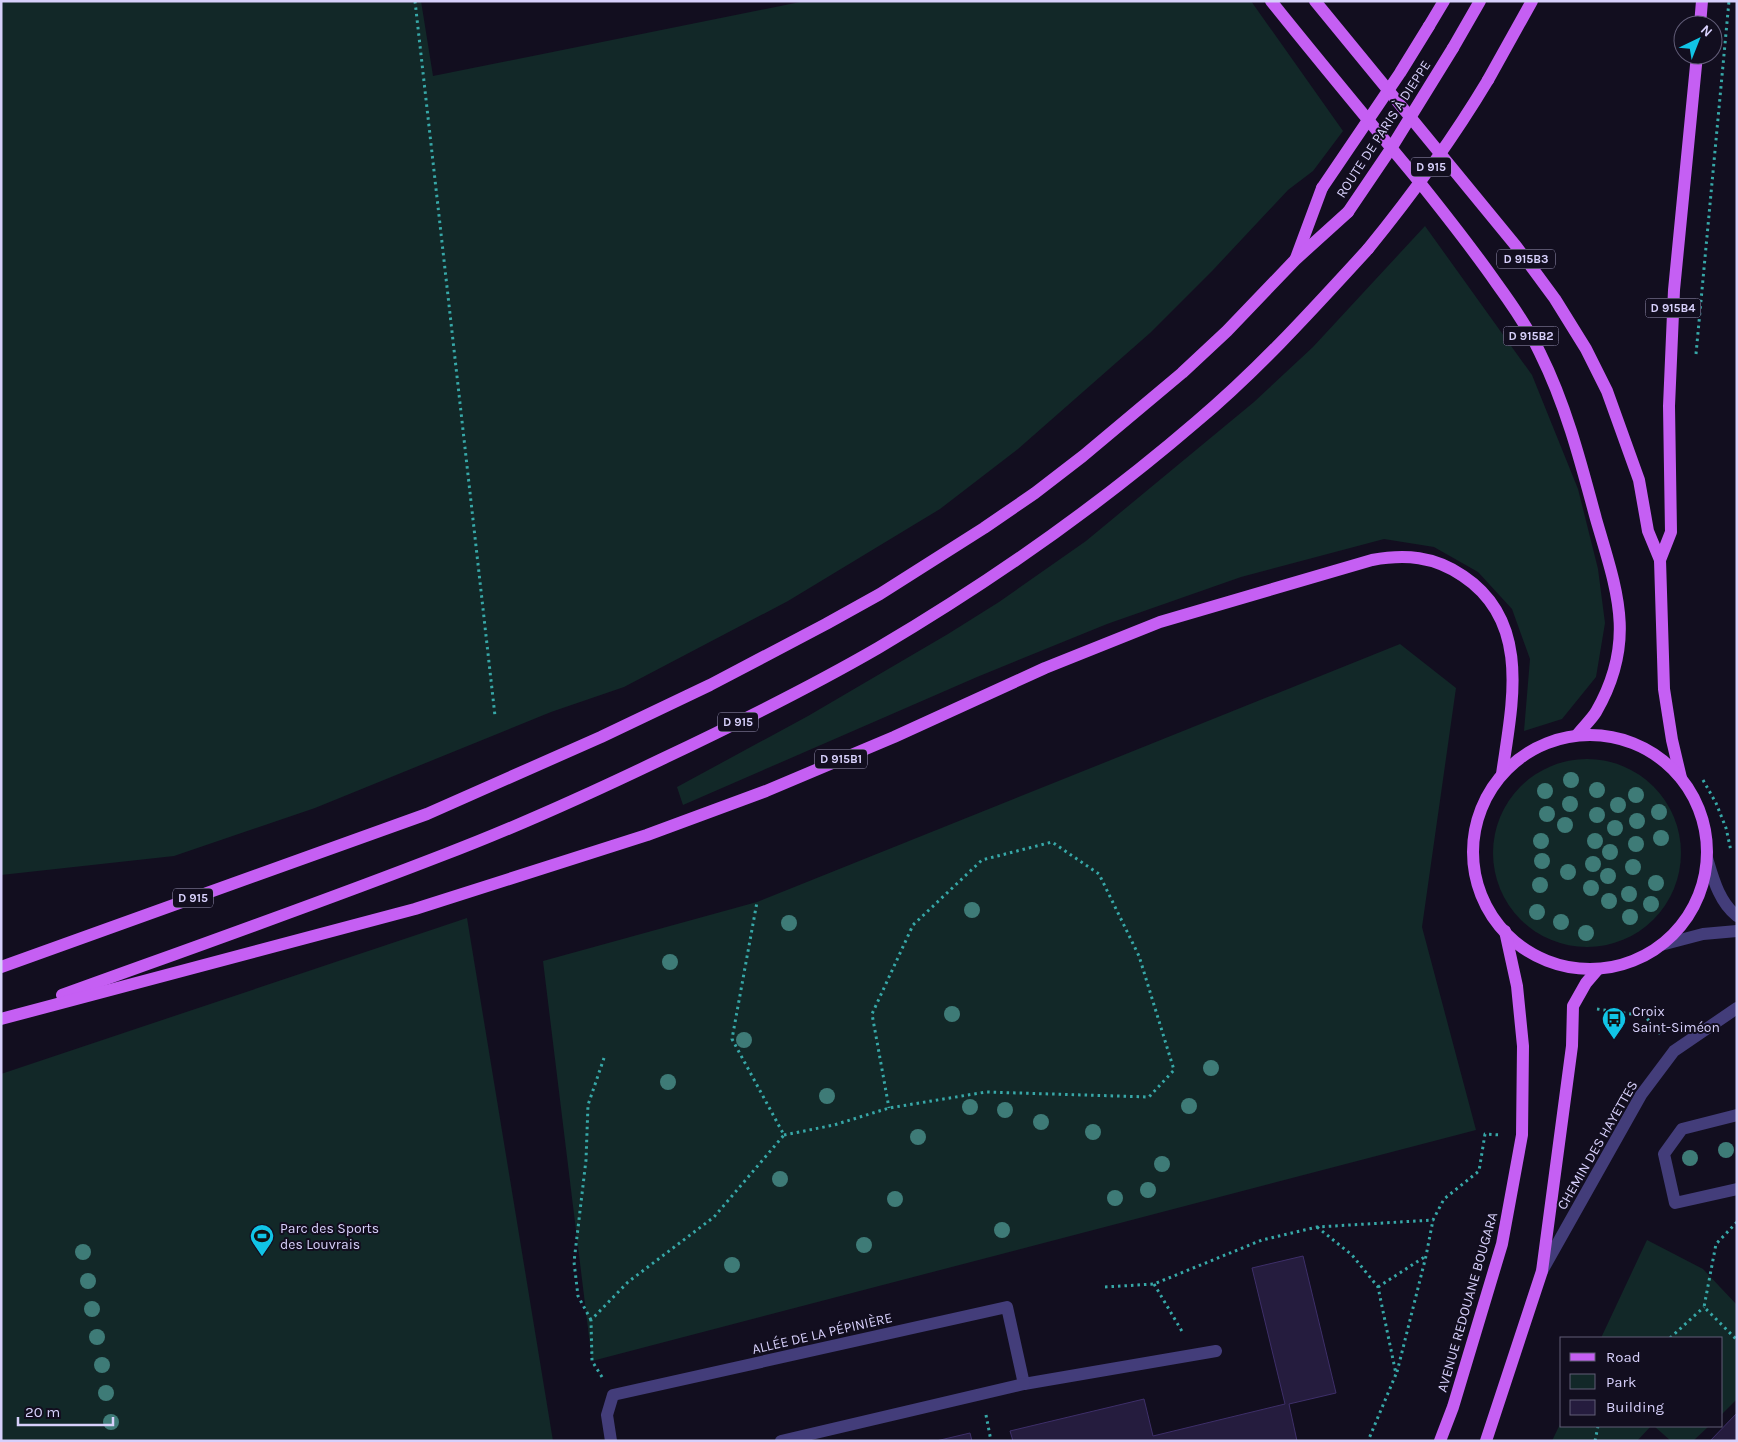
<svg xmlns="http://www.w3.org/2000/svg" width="1738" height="1442" font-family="Karla,sans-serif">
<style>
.green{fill:#122828}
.building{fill:#251c3e;stroke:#3e2f69}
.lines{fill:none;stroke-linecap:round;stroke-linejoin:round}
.path{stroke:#37a8a8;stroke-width:3;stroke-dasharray:2.5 4;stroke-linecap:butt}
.minor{stroke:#433d7a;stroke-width:12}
.major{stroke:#c55ff3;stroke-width:12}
.major-bridge{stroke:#c55ff3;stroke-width:12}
.tree{fill:#3e7b77}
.labels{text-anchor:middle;stroke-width:4;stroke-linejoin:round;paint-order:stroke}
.shield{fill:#120e1f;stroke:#9c96b9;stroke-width:1}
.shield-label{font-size:12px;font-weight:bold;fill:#d7d0fb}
.street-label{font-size:14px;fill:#d7d0fb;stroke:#120e1f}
.poi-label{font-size:14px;fill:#d7d0fb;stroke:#120e1f;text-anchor:start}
</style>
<rect width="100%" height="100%" fill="#120e1f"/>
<g class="green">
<polygon points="1,1 421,1 433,76 805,1 1251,1 1343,131 1313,171 1288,190 1213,270 1150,333 1018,449 940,509 788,601 624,687 551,712 315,808 174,856 1,875"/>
<polygon points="1425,226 1532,375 1578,489 1598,569 1605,623 1596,677 1562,719 1524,731 1530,659 1512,609 1478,572 1434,547 1384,539 1241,577 1107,624 977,677 683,805 677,787 808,716 948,634 999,602 1086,541 1254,402 1313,347"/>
<polygon points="1400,644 1456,688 1422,927 1476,1130 592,1361 543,961 757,902"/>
<circle cx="1587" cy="853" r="94"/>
<polygon points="467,918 553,1441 1,1441 1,1074"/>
<polygon points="1647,1240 1703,1269 1737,1305 1737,1399 1722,1414 1722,1338 1601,1338"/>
<polygon points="1562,1420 1562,1426 1651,1426 1637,1441 1552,1441"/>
<polygon points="1654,1426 1709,1426 1693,1441 1671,1441"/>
</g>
<g class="building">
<polygon points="1303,1256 1336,1393 1289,1404 1297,1441 1013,1441 1010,1431 1144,1399 1153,1436 1285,1404 1252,1268"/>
<polygon points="1737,1413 1737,1441 1710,1441"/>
<polygon points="970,1433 972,1441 936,1441"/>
</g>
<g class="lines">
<g class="path">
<polyline points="415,1 495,716"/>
<polyline points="1696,354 1729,1"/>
<polyline points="1703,780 1716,803 1726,828 1731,851"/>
<polyline points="1597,1009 1645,1016 1660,1034"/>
<polyline points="784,1135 834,1125 889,1108 986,1092 1149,1097 1174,1070 1139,956 1099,874 1052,842 982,860 913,925 872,1014 889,1108"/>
<polyline points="1737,1222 1716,1244 1704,1307 1737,1340"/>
<polyline points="1317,1227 1352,1255 1378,1287 1396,1374 1368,1441"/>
<polyline points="1154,1284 1183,1333"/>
<polyline points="1105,1287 1154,1284 1262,1240 1317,1227 1433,1220 1444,1199 1479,1171 1485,1134 1500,1135"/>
<polyline points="1378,1287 1426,1256"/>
<polyline points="591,1320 578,1296 574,1262 586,1160 588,1105 604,1058"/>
<polyline points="1670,1338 1704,1307"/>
<polyline points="1397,1372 1426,1256 1433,1220"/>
<polyline points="602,1377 592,1361 591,1320 628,1282 714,1217 784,1135 732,1039 757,902"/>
<polyline points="986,1415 991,1441"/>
<polyline points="1595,1441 1598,1426"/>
</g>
<g class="minor">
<path d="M1707,858C1713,878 1719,902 1737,916"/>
<polyline points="1661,945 1703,934 1737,931"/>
<polyline points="1737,1115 1682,1129 1664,1154 1675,1203 1737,1189"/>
<polyline points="1542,1271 1641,1095 1674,1051 1737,1008"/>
<polyline points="611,1441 607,1415 613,1395 1007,1307 1024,1384 1216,1351"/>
<polyline points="781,1441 1024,1384"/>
</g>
<g class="major">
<path d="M1271,1C1319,61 1368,120 1417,179C1445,214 1472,248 1497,284C1513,306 1529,329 1540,353C1566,405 1581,463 1596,519C1617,591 1637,641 1596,712C1591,720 1583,727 1577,735"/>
<polyline points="1315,1 1516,246 1555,299 1586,349 1607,391 1639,480 1648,531 1660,560 1664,689 1672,740 1681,778"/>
<polyline points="1700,25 1702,1"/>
<polyline points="1429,26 1444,1"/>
<polyline points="1453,48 1480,1"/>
<polyline points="1488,80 1532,1"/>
<polyline points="1296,258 1322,188"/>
<polyline points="1660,560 1671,532 1669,406 1674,290 1697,55"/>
<circle cx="1590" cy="852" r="117"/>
<polyline points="1,967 427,814 601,737 710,685 826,624 880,594 984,528 1035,493 1083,456 1182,373 1227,331 1295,260 1348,212"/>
<path d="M62,995C189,949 317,904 443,855C517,827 589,794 660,760C734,725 807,689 878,648C990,582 1097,507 1196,422C1259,369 1313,309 1368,249"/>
<path d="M1,1019L415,909L647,835L766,791L894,737L1045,668L1160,622L1372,560C1405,554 1434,556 1463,576C1532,622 1512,704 1502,774"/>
<polyline points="1440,1441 1453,1407 1502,1244 1522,1135 1523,1046 1517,986 1505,931"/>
<polyline points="1486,1441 1542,1271 1572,1046 1573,1006 1586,983 1598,969"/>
</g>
<g class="major-bridge">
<polyline points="1322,188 1400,73 1429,26"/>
<polyline points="1348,212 1390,150 1453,48"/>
<path d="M1368,249C1412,195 1452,140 1488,80"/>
</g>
</g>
<g class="tree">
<circle cx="1571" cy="780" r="8"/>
<circle cx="1597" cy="790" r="8"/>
<circle cx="1545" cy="791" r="8"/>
<circle cx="1636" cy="795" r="8"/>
<circle cx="1570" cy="804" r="8"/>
<circle cx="1618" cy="805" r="8"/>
<circle cx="1659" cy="812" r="8"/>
<circle cx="1547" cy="814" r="8"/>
<circle cx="1597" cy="815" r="8"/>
<circle cx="1637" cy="821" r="8"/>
<circle cx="1565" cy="825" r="8"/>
<circle cx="1615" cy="828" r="8"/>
<circle cx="1661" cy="838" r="8"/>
<circle cx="1541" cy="841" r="8"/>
<circle cx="1595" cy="841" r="8"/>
<circle cx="1636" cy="844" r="8"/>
<circle cx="1610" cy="852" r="8"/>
<circle cx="1542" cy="861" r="8"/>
<circle cx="1593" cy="864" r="8"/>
<circle cx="1633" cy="867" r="8"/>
<circle cx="1568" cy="872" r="8"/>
<circle cx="1608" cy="876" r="8"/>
<circle cx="1656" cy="883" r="8"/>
<circle cx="1540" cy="885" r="8"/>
<circle cx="1591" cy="888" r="8"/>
<circle cx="1629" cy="894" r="8"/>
<circle cx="1609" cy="901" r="8"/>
<circle cx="1651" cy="904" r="8"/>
<circle cx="972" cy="910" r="8"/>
<circle cx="1537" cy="912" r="8"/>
<circle cx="1630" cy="917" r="8"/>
<circle cx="1561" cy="922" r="8"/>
<circle cx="789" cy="923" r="8"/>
<circle cx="1586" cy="933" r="8"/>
<circle cx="670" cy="962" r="8"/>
<circle cx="952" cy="1014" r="8"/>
<circle cx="744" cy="1040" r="8"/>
<circle cx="1211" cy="1068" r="8"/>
<circle cx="668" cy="1082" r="8"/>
<circle cx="827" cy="1096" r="8"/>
<circle cx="1189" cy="1106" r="8"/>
<circle cx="970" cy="1107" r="8"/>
<circle cx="1005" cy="1110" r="8"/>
<circle cx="1041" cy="1122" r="8"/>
<circle cx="1093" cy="1132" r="8"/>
<circle cx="918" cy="1137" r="8"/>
<circle cx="1726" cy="1150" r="8"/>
<circle cx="1690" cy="1158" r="8"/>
<circle cx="1162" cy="1164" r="8"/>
<circle cx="780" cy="1179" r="8"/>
<circle cx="1148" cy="1190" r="8"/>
<circle cx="1115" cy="1198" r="8"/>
<circle cx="895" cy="1199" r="8"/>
<circle cx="1002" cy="1230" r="8"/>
<circle cx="864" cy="1245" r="8"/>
<circle cx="83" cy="1252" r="8"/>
<circle cx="732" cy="1265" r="8"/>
<circle cx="88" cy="1281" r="8"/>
<circle cx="92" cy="1309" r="8"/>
<circle cx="97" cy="1337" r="8"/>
<circle cx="102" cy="1365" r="8"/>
<circle cx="106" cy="1393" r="8"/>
<circle cx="111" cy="1422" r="8"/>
</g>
<defs>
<g id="bus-pin" transform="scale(1.25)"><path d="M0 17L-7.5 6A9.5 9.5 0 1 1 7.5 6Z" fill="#11c4e6" stroke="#120e1f"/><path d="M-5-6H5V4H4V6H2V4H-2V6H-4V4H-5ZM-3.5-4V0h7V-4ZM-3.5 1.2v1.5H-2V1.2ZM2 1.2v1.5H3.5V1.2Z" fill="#111"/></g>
<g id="stadium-pin" transform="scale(1.25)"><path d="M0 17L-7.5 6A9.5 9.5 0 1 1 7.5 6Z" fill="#11c4e6" stroke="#120e1f"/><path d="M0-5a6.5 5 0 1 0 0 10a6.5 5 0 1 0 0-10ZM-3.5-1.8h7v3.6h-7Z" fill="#111"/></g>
</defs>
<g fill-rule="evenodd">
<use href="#bus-pin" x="1614" y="1019"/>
<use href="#stadium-pin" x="262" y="1236"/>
</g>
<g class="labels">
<g class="shield">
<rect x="1411" y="157.5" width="40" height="19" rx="4"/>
<rect x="1497" y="249.5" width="58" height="19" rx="4"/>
<rect x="1645.5" y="298.5" width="55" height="19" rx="4"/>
<rect x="1503.5" y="326.5" width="55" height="19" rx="4"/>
<rect x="718" y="712.5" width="40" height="19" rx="4"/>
<rect x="815" y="749.5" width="52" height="19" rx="4"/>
<rect x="173" y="888.5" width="40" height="19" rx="4"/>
</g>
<g class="shield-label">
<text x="1431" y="171">D 915</text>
<text x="1526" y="263">D 915B3</text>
<text x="1673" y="312">D 915B4</text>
<text x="1531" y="340">D 915B2</text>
<text x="738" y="726">D 915</text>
<text x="841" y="763">D 915B1</text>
<text x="193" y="902">D 915</text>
</g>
<g class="street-label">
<text transform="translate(1383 129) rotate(-57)" y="5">ROUTE DE PARIS À DIEPPE</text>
<text transform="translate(1597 1145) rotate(-60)" y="5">CHEMIN DES HAYETTES</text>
<text transform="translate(1467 1302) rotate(-74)" y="5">AVENUE REDOUANE BOUGARA</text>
<text transform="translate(822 1333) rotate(-13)" y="5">ALLÉE DE LA PÉPINIÈRE</text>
</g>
<g class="poi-label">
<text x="1632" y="1016">Croix<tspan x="1632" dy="16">Saint-Siméon</tspan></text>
<text x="280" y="1233">Parc des Sports<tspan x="280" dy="16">des Louvrais</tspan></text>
</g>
</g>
<rect width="1738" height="1442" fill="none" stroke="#d7d0fb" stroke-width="5"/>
<rect x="1560" y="1337" width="162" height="90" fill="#120e1f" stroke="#615c77"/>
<rect x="1570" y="1353" width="25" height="8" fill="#c55ff3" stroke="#615c77"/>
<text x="1606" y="1362" font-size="15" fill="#d7d0fb">Road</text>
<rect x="1570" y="1374" width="25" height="15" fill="#122828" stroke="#615c77"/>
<text x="1606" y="1387" font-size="15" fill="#d7d0fb">Park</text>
<rect x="1570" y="1400" width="25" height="15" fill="#251c3e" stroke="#615c77"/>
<text x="1606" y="1412" font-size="15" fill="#d7d0fb">Building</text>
<g transform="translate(1698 40) rotate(43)"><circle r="24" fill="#120e1f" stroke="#615c77"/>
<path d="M0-4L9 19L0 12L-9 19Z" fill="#11c4e6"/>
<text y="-8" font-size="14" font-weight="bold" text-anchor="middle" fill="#d7d0fb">N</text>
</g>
<path d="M18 1417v8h95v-8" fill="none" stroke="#d7d0fb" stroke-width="2.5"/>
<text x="25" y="1417" font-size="15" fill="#d7d0fb" stroke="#120e1f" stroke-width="4" paint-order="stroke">20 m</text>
</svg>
